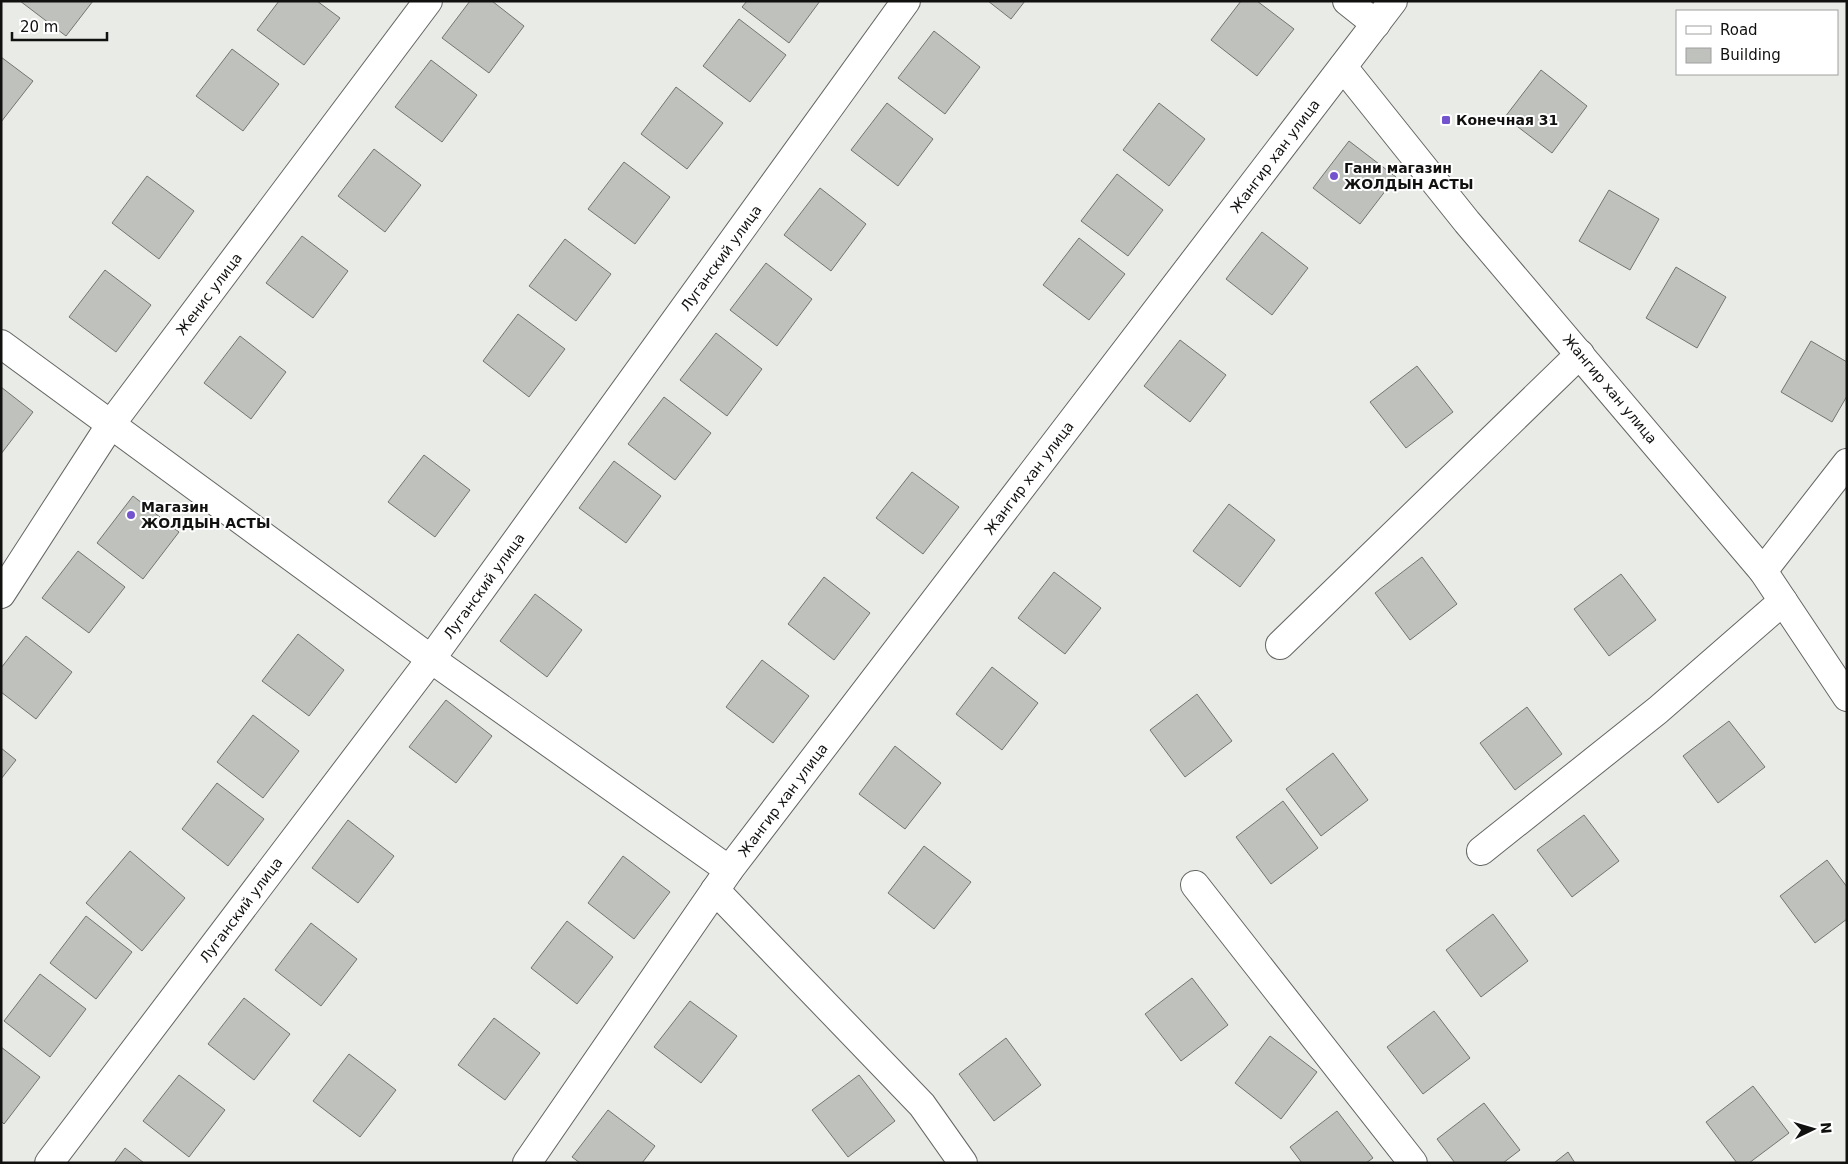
<svg xmlns="http://www.w3.org/2000/svg" width="1848" height="1164" font-family="'DejaVu Sans',sans-serif">
<style>
.building{fill:#bfc1bd;stroke:#737571}
.lines{fill:none;stroke-linecap:round;stroke-linejoin:round}
.minor-casing{stroke:#646663;stroke-width:30}
.minor{stroke:#fff;stroke-width:28}
.poi-dot{fill:#7354ce;stroke:#fff;stroke-width:2}
.labels{text-anchor:middle;stroke-width:4;stroke-linejoin:round;paint-order:stroke}
.poi-label{font-size:14px;font-weight:bold;fill:#111110;stroke:#fff;text-anchor:start}
.street-label{font-size:14px;fill:#111110;stroke:#fff}
</style>
<rect width="100%" height="100%" fill="#e9ebe7"/>
<g class="building">
<polygon points="20,1 93,1 66,36"/>
<polygon points="279,1 317,1 340,18 304,65 257,30"/>
<polygon points="470,1 492,1 524,26 489,73 442,38"/>
<polygon points="747,1 820,1 789,43 742,7"/>
<polygon points="988,1 1025,1 1011,19"/>
<polygon points="1241,1 1257,1 1294,29 1257,76 1211,40"/>
<polygon points="739,19 786,55 750,102 703,66"/>
<polygon points="934,31 980,67 945,114 898,78"/>
<polygon points="232,49 279,84 243,131 196,96"/>
<polygon points="1,57 33,81 1,122"/>
<polygon points="431,60 477,95 442,142 395,107"/>
<polygon points="1541,70 1587,106 1552,153 1505,117"/>
<polygon points="676,87 723,123 687,169 641,134"/>
<polygon points="887,103 933,139 898,186 851,150"/>
<polygon points="1159,103 1205,139 1169,186 1123,150"/>
<polygon points="1349,141 1396,177 1360,224 1313,188"/>
<polygon points="374,149 421,185 385,232 338,196"/>
<polygon points="624,162 670,197 635,244 588,209"/>
<polygon points="1117,174 1163,210 1128,256 1081,221"/>
<polygon points="147,176 194,211 159,259 112,223"/>
<polygon points="820,188 866,224 831,271 784,235"/>
<polygon points="1609,190 1659,219 1630,270 1579,241"/>
<polygon points="1262,232 1308,268 1272,315 1226,279"/>
<polygon points="302,236 348,271 313,318 266,283"/>
<polygon points="1079,238 1125,274 1089,320 1043,285"/>
<polygon points="565,239 611,274 576,321 529,286"/>
<polygon points="766,263 812,299 777,346 730,310"/>
<polygon points="1676,267 1726,297 1697,348 1646,318"/>
<polygon points="105,270 151,305 116,352 69,317"/>
<polygon points="518,314 565,349 529,397 483,361"/>
<polygon points="716,333 762,369 727,416 680,380"/>
<polygon points="240,336 286,372 251,419 204,383"/>
<polygon points="1180,340 1226,375 1190,422 1144,386"/>
<polygon points="1811,341 1847,362 1847,396 1832,422 1781,392"/>
<polygon points="1417,366 1453,412 1406,448 1370,402"/>
<polygon points="1,387 33,412 1,454"/>
<polygon points="664,397 711,433 675,480 628,444"/>
<polygon points="424,455 470,490 435,537 388,502"/>
<polygon points="614,461 661,496 626,543 579,508"/>
<polygon points="912,472 959,507 923,554 876,518"/>
<polygon points="133,496 179,532 143,579 97,543"/>
<polygon points="1229,504 1275,540 1240,587 1193,551"/>
<polygon points="78,551 125,587 89,633 42,598"/>
<polygon points="1422,557 1457,604 1410,640 1375,593"/>
<polygon points="1054,572 1101,608 1065,654 1018,618"/>
<polygon points="1621,574 1656,620 1609,656 1574,609"/>
<polygon points="824,577 870,613 834,660 788,624"/>
<polygon points="535,594 582,630 547,677 500,641"/>
<polygon points="298,634 344,670 309,716 262,681"/>
<polygon points="26,636 72,672 36,719 1,692 1,668"/>
<polygon points="762,660 809,696 773,743 726,707"/>
<polygon points="992,667 1038,703 1002,750 956,714"/>
<polygon points="1197,694 1232,741 1185,777 1150,730"/>
<polygon points="446,700 492,736 456,783 409,747"/>
<polygon points="1527,707 1562,754 1515,790 1480,743"/>
<polygon points="253,715 299,751 263,798 217,762"/>
<polygon points="1729,721 1765,767 1718,803 1683,756"/>
<polygon points="895,746 941,783 905,829 859,794"/>
<polygon points="1,748 16,760 1,779"/>
<polygon points="1333,753 1368,800 1321,836 1286,789"/>
<polygon points="217,783 264,819 228,866 182,829"/>
<polygon points="1283,801 1318,848 1271,884 1236,837"/>
<polygon points="1584,815 1619,861 1572,897 1537,850"/>
<polygon points="348,820 394,856 358,903 312,868"/>
<polygon points="924,846 971,882 934,929 888,893"/>
<polygon points="130,851 185,898 142,951 86,903"/>
<polygon points="623,856 670,892 634,939 588,903"/>
<polygon points="1827,860 1847,887 1847,919 1815,943 1780,896"/>
<polygon points="1493,914 1528,961 1481,997 1446,950"/>
<polygon points="86,916 132,952 96,999 50,963"/>
<polygon points="567,921 613,957 577,1004 531,968"/>
<polygon points="311,923 357,959 321,1006 275,970"/>
<polygon points="40,974 86,1009 50,1057 4,1021"/>
<polygon points="1192,978 1228,1025 1181,1061 1145,1014"/>
<polygon points="244,998 290,1034 254,1080 208,1044"/>
<polygon points="690,1001 737,1036 701,1083 654,1047"/>
<polygon points="1434,1011 1470,1058 1423,1094 1387,1047"/>
<polygon points="494,1018 540,1053 505,1100 458,1065"/>
<polygon points="1270,1036 1317,1072 1281,1119 1235,1083"/>
<polygon points="1006,1038 1041,1085 994,1121 959,1074"/>
<polygon points="1,1047 40,1077 4,1124 1,1121"/>
<polygon points="349,1054 396,1090 360,1137 313,1101"/>
<polygon points="179,1075 225,1110 189,1157 143,1121"/>
<polygon points="859,1075 895,1121 848,1157 812,1110"/>
<polygon points="1753,1086 1789,1133 1749,1163 1737,1163 1706,1122"/>
<polygon points="1484,1103 1520,1150 1503,1163 1455,1163 1437,1139"/>
<polygon points="608,1110 655,1146 642,1163 580,1163 572,1157"/>
<polygon points="1337,1111 1373,1158 1366,1163 1302,1163 1290,1147"/>
<polygon points="125,1148 144,1163 114,1163"/>
<polygon points="1568,1152 1575,1163 1554,1163"/>
</g>
<g class="lines">
<g class="minor-casing">
<g id="minor">
<polyline points="1347,1 1376,24"/>
<polyline points="1343,67 1467,222 1763,571 1847,697"/>
<polyline points="1,344 431,659 729,870"/>
<polyline points="1763,571 1847,463"/>
<polyline points="1,594 111,424 428,1"/>
<polyline points="1280,645 1580,354"/>
<polyline points="1481,851 1658,710 1783,601"/>
<polyline points="1195,885 1413,1163"/>
<polyline points="715,890 922,1105 963,1163"/>
<polyline points="49,1163 431,659 906,1"/>
<polyline points="527,1163 729,870 1393,1"/>
</g>
</g>
<use href="#minor" class="minor"/>
</g>
<g class="poi-dot">
<rect x="1441" y="115" width="10" height="10" rx="2.5"/>
<circle cx="1334" cy="176" r="5"/>
<circle cx="131" cy="515" r="5"/>
</g>
<g class="labels">
<g class="poi-label">
<text x="1456" y="125">Конечная 31</text>
<text x="1344" y="173">Гани магазин<tspan x="1344" dy="16">ЖОЛДЫН АСТЫ</tspan></text>
<text x="141" y="512">Магазин<tspan x="141" dy="16">ЖОЛДЫН АСТЫ</tspan></text>
</g>
<g class="street-label">
<text transform="translate(1275 156) rotate(-53)" y="5">Жангир хан улица</text>
<text transform="translate(721 258) rotate(-54)" y="5">Луганский улица</text>
<text transform="translate(209 294) rotate(-53)" y="5">Женис улица</text>
<text transform="translate(1610 389) rotate(50)" y="5">Жангир хан улица</text>
<text transform="translate(1029 478) rotate(-53)" y="5">Жангир хан улица</text>
<text transform="translate(484 586) rotate(-54)" y="5">Луганский улица</text>
<text transform="translate(783 800) rotate(-53)" y="5">Жангир хан улица</text>
<text transform="translate(241 910) rotate(-53)" y="5">Луганский улица</text>
</g>
</g>
<rect width="1848" height="1164" fill="none" stroke="#111110" stroke-width="5"/>
<rect x="1676" y="10" width="162" height="65" fill="#ffffff" stroke="#a0a09f"/>
<rect x="1686" y="26" width="25" height="8" fill="#ffffff" stroke="#a0a09f"/>
<text x="1720" y="35" font-size="15" fill="#111110">Road</text>
<rect x="1686" y="48" width="25" height="15" fill="#bfc1bd" stroke="#a0a09f"/>
<text x="1720" y="60" font-size="15" fill="#111110">Building</text>
<g transform="translate(1813 1129) rotate(85)" stroke="#ffffff" stroke-width="4" paint-order="stroke">
<path d="M0-4L9 19L0 12L-9 19Z" fill="#111110"/>
<text y="-8" font-size="14" font-weight="bold" text-anchor="middle" fill="#111110">N</text>
</g>
<path d="M12 32v8h95v-8" fill="none" stroke="#111110" stroke-width="2.5"/>
<text x="20" y="32" font-size="15" fill="#111110" stroke="#ffffff" stroke-width="4" paint-order="stroke">20 m</text>
</svg>
